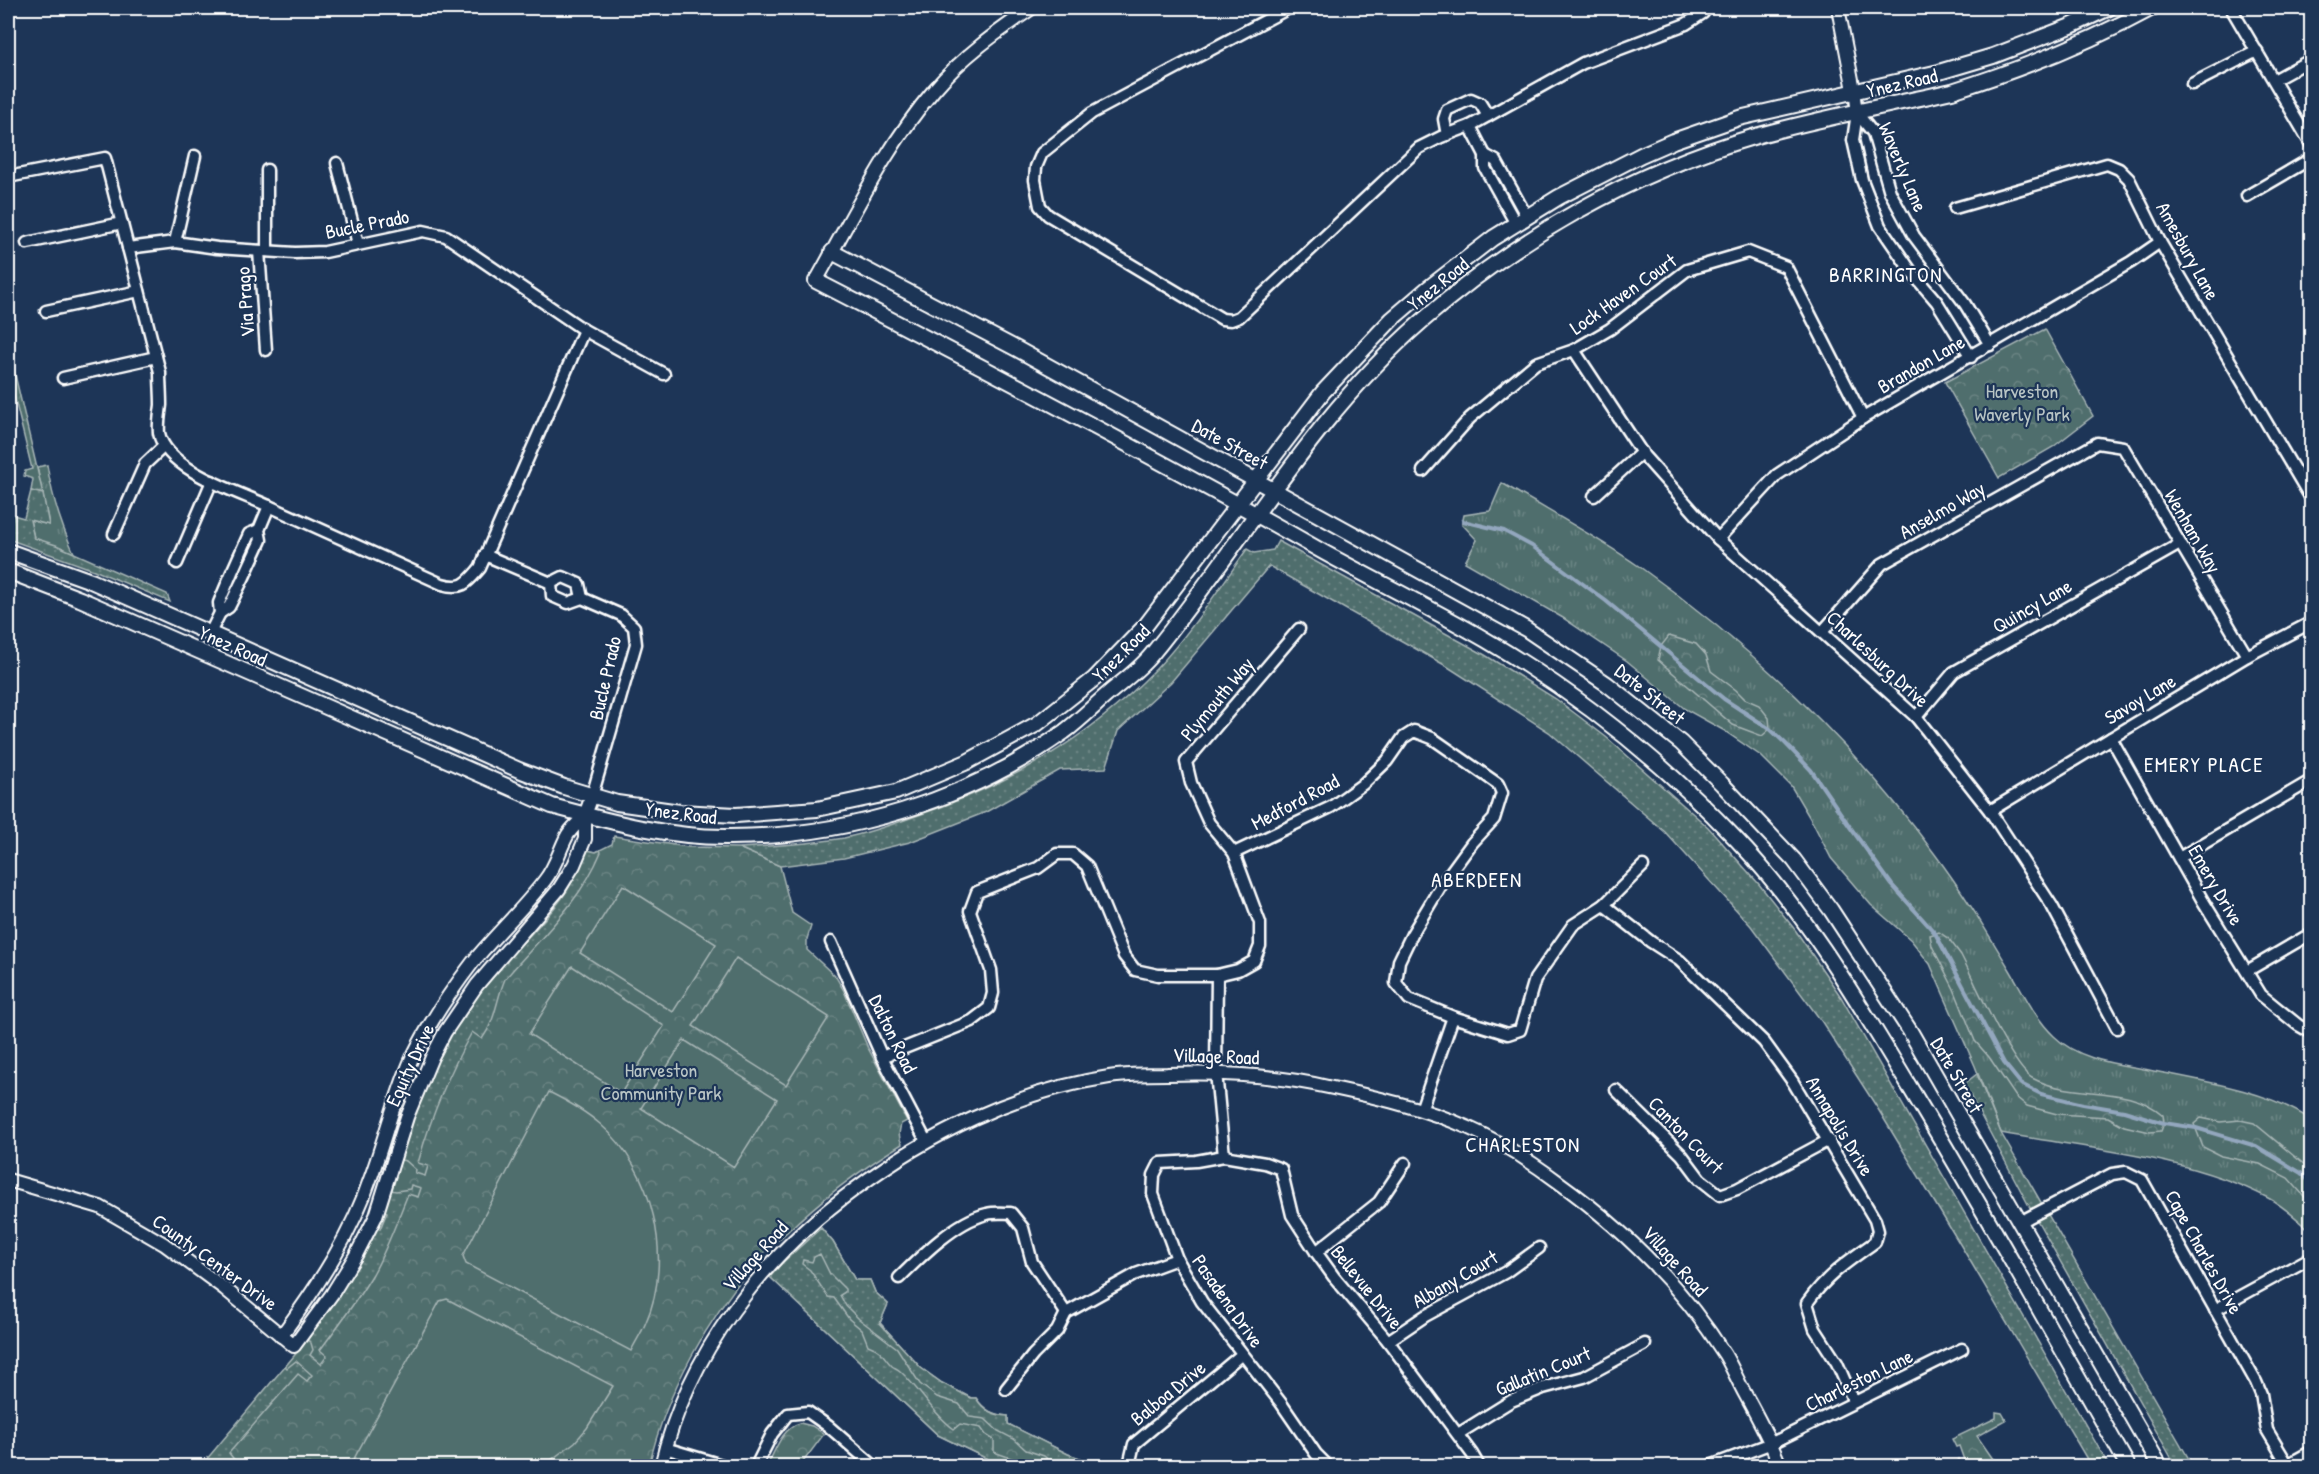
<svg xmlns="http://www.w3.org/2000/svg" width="2319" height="1474" font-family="'Patrick Hand',sans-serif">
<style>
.grass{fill:url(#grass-tufts);stroke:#a8b6b6;stroke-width:1.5}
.forest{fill:url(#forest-crowns);stroke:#a8b6b6;stroke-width:1.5}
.garden{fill:url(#garden-dots);stroke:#a8b6b6;stroke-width:1.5}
.pitch{fill:#506e6d;stroke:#a8b6b6;stroke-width:1.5}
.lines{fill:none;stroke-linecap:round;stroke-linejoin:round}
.stream{stroke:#93a7be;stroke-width:4}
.minor-casing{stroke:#fff;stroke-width:15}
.tertiary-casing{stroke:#fff;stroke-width:16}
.secondary-casing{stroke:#fff;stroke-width:18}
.minor{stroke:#1d3557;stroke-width:10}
.tertiary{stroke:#1d3557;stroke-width:12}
.secondary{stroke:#1d3557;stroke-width:14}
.labels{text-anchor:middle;stroke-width:4.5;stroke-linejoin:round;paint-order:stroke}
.street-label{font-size:20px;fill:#fff;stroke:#1d3557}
.park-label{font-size:20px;fill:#b9c5c5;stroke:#1d3557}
.neighbourhood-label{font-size:21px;letter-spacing:1.5px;fill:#fff;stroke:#1d3557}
</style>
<defs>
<pattern id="grass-tufts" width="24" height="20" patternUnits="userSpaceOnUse" patternTransform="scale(1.5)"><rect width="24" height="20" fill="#506e6d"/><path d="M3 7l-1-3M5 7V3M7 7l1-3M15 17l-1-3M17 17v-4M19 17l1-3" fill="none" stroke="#6a8483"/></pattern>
<pattern id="forest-crowns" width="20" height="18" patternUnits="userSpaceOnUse" patternTransform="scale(1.5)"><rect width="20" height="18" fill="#506e6d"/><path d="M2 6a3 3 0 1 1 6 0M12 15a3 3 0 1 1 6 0" fill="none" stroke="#6a8483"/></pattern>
<pattern id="garden-dots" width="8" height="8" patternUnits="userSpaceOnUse" patternTransform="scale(1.5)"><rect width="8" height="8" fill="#506e6d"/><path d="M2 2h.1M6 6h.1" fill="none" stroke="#6a8483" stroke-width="1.8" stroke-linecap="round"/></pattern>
</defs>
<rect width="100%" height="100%" fill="#1d3557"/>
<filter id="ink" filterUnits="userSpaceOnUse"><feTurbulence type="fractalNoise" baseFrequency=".0167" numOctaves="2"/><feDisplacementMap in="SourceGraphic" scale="12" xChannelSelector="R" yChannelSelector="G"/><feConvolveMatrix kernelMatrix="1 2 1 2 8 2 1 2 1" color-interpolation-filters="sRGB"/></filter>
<g filter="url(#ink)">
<g class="grass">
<path d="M47,465C52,496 61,526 75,555L34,538L30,520L49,525L37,467Z"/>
<path d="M1502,483C1548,511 1596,536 1640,567C1752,647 1852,742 1934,853C1962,890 1986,930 2010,970C2023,992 2035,1018 2054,1036C2078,1060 2118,1064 2149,1070C2199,1080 2270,1091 2311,1120V1231C2298,1220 2284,1206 2268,1198C2188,1156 2089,1149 2001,1133L1975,1066L1930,964L1911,940L1871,905L1831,858L1814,825L1791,786L1761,756L1723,730L1685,709L1627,661L1563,618L1465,562L1477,540L1462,524L1464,515L1490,511Z"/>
</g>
<g class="forest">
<polygon points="2045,329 2093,416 2053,447 1999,478 1945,382"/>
<polygon points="8,345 43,494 31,491 33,479 24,476 25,471 32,469 8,371"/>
<polygon points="1669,636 1696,644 1706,655 1711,671 1736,690 1745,699 1759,705 1769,718 1770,729 1762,736 1733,725 1658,660 1661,646"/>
<path d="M614,836L688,847L739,848L780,866L792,913L811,926L807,939V950L836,977L844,991L868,1048L907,1121L901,1124C899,1132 898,1136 902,1144C860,1170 821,1199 786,1233C777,1241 767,1249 759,1258C709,1317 666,1391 649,1466H226L211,1455L304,1344L352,1273L383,1210L413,1115L465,1011L487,983L561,900L574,880L587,850L596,852L612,844Z"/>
<path d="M1939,932L1949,939L1961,955C1974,980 2012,1067 2032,1078C2073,1100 2127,1083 2163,1115L2164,1123L2161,1131L2150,1132L2124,1126L2108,1117L2057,1114L2027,1106L2016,1097L1989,1057L1975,1041L1954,989L1932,946L1930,935Z"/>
<polygon points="2201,1118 2220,1122 2240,1120 2254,1123 2311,1170 2311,1204 2288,1178 2260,1164 2221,1156 2203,1147 2194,1124"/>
<path d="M821,1228L833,1242L855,1280H870L875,1292L888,1304L880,1323L921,1368L942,1383L971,1398H976C984,1410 993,1415 1008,1416V1424L1068,1454L1103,1466H1002L938,1435L770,1277L782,1263Z"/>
<polygon points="1996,1412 2002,1413 2006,1420 1977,1436 1993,1459 1995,1459 1996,1466 1949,1466 1957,1462 1959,1459 1960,1462 1964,1460 1959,1446 1956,1447 1952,1439 1996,1418"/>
<path d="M800,1423L812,1426L824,1434L800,1466H767C775,1451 782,1428 800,1423Z"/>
</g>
<g class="garden">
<polygon points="31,491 43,494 49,525 30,520 34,538 56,545 167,594 170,602 94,570 8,539 13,515 24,518"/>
<path d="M1278,541L1485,655L1556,699L1606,737L1708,827L1758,883L1796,931L1841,997L2109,1466H2091L1972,1264L1878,1109L1822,1022L1751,926L1665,832L1549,732L1448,667L1269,566L1171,682L1118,731L1106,768L1060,770L986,812L910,842L844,858L780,866L739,848C774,846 809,844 844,838C867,833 891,825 913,817C1008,785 1086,741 1156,669C1190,633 1218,590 1247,549L1254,553L1273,550Z"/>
<path d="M587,850L596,852L600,850L601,852C580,903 540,938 505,979C496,1000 496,1020 482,1039L472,1032C448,1074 431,1117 418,1163L428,1166L425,1176L415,1173L416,1170L406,1161L401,1160C419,1095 443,1037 486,984C509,954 539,929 562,898C573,883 580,867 587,850Z"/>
<polygon points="1977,1074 2001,1133 2193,1466 2176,1466 2029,1206 1964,1084"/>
<path d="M411,1185L421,1188L418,1197L408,1194C397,1221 387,1249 373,1274C357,1301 338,1326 320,1350L327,1356L321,1364L310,1355L313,1350L311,1343L307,1340L352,1273L376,1228L380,1229L387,1212L383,1210L391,1190L396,1191L410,1189Z"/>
<path d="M821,1228L833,1242L855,1280H870L875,1292L888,1304L880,1323L921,1368L942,1383L971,1398H976C984,1411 993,1415 1008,1416V1424L1068,1454L1103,1466L1054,1465L1044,1456L1026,1450L1014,1439L998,1431L985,1419L970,1417L959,1404L937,1397L920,1384L897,1348L859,1319L846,1306L840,1295L845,1292V1289L830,1274L820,1254L814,1257L812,1262L803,1260L802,1264L810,1270L828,1297L834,1298L849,1319L862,1330L868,1345C884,1351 882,1356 892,1366C895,1368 898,1369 900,1371C920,1389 932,1413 954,1429L960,1424L981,1428L986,1435L994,1440V1452L1033,1466H1002L938,1435L770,1277L782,1263Z"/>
<polygon points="296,1361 312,1375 307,1381 298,1374 229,1453 239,1466 201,1466 285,1366 287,1368"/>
</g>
<g class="pitch">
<polygon points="623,885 716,944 673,1012 580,953"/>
<polygon points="736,958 829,1017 786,1085 693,1026"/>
<polygon points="572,966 664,1026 621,1093 529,1034"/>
<polygon points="684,1040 777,1099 734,1167 641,1108"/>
<path d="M549,1092C567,1101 585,1111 600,1124C653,1169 674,1258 646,1322C642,1332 636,1341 631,1351L466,1264L463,1256Z"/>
<polygon points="447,1299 613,1386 587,1428 575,1442 543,1466 350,1466 440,1301"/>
</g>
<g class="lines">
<polyline class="stream" points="1463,521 1504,531 1532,546 1606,601 1724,699 1770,729 1785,743 1811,770 1850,827 1892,885 1935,933 2004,1063 2021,1084 2041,1094 2083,1104 2124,1111 2164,1123 2196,1128 2256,1146 2301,1173 2312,1183"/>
<g class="minor-casing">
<g id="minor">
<polyline points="1289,8 1092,113 1042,153 1036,167 1035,180 1040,206 1048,215 1222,319 1231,320 1239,317 1419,148 1441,137 1470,126 1485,155 1485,168 1516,224"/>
<polyline points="2231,8 2312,146"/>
<polyline points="2274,80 2312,59"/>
<polyline points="2192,84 2257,51"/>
<polyline points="1854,90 1857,113 1853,140 1862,180 1880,226 1913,274 1937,302 1971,357"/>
<polyline points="1857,113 1873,133 1890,192 1914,236 1965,304 1990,345"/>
<polyline points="1488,116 1583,63 1686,24 1703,13 1705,8"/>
<polyline points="1447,135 1444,119 1447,110 1471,99 1480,103 1488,116 1470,126"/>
<polyline points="1485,155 1496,161 1527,217"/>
<polyline points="337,163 358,244"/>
<polyline points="267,170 267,251"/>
<path d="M13,176L105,158L160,372C160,383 161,394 161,405C160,414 158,424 159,433C166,470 238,492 269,506L259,530L261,540L244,577L229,607L220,613"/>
<polyline points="2247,196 2312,158"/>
<polyline points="1955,208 2107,164 2119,169 2129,179 2160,242 2312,500"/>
<polyline points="175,242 195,156"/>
<polyline points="27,243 122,223"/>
<polyline points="128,248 175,242 217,248 295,253 325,252 423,231 446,236 584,330 664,374"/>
<polyline points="259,251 266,350"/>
<polyline points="46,311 139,291"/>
<polyline points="1574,350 1644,456 1718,539 1916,717 1990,811 2052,906 2117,1028"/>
<polyline points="63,378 156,357"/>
<polyline points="1423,471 1470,418 1536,363 1574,350 1610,329 1687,270 1748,252 1786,267 1863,418"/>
<polyline points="1594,496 1642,452"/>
<path d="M269,506L442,584C463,590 467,583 480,568L584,330"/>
<polyline points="114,534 145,464 163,447"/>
<polyline points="1718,539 1777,475 1863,418 2131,262 2160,242"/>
<polyline points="485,555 551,583 552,596 568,603 582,598 621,615 634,627 636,644 592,796"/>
<polyline points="177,563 212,481"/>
<polyline points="551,583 563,577 579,584 582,598"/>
<polyline points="1823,631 1882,564 2097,443 2123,447 2247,656"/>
<polyline points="210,633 220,613 219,603 232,572 249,534 259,530"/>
<polyline points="1916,717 1954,672 2180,544"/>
<polyline points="2111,738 2203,901 2261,995 2298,1025 2312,1033"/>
<polyline points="1990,811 2247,656 2312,622"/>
<polyline points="1234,853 1331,807 1363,784 1387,761 1403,738 1414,731 1432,738 1498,784 1502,793 1494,819 1472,843 1442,884 1412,934 1399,961 1396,983 1409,999 1453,1017 1508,1034 1520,1030 1535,979 1573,925 1604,905 1643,866"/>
<polyline points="2179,858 2312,780"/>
<path d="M1604,905L1651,942L1679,960L1764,1042L1793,1082L1875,1220L1878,1231L1875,1242C1848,1261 1827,1275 1807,1303L1815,1329L1837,1363L1854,1402"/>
<polyline points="831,942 882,1057 926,1141"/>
<polyline points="2247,971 2312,933"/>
<polyline points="1217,975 1216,1072 1224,1156"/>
<polyline points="882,1057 972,1021 989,1008 993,993 991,970 970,911 977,892 1038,868 1057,854 1073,854 1087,866 1124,956 1135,970 1158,975 1217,975 1238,970 1254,961 1260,946 1260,923 1234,853 1209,823 1191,783 1186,762 1299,629"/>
<polyline points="1616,1090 1682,1155 1700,1179 1720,1195 1737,1189 1829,1140"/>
<polyline points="1421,1110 1453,1017"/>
<polyline points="2020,1222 2112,1174 2126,1172 2142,1180 2256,1382 2261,1394 2267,1430 2288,1465"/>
<polyline points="1316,1252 1379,1202 1405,1163"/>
<path d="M899,1278C921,1256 956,1221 987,1214C994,1212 1003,1213 1011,1213L1023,1228L1032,1262L1066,1313"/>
<polyline points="2215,1310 2312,1257"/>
<polyline points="1388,1341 1425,1316 1506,1272 1539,1248"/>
<polyline points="1006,1389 1033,1355 1057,1331 1066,1313 1136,1274 1177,1259"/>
<polyline points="1458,1434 1511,1401 1543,1388 1584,1377 1645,1344"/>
<polyline points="665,1448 725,1466"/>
<polyline points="756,1466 772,1434 788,1414 808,1412 828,1426 874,1466"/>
<polyline points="1130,1466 1129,1465 1134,1444 1242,1354"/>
<polyline points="1328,1466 1316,1454 1281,1403 1202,1302 1177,1259 1153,1194 1154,1175 1160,1163 1196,1161 1224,1156 1265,1163 1281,1169 1292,1215 1316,1252 1334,1277 1388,1341 1472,1454 1479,1466"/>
<polyline points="1710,1466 1772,1443 1962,1349"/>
<polyline points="2285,1466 2312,1451"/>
</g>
</g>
<g class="tertiary-casing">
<g id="tertiary">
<polyline points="1838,8 1854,90"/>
<path d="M816,281C853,216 885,148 934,90C962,57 997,32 1032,8"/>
<polyline points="8,1180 100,1207 164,1244 225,1289 294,1346 332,1294 356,1255 376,1216 407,1117 432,1057 445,1032 477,985 559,889 574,865 585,839 585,815 592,796"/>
<path d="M281,1336C318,1286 352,1234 372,1174C386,1135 395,1096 412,1058C428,1025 450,992 473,962C496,934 523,909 545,880C556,866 559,851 567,836C571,828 580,822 585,815"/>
<path d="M661,1466C688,1353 762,1257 855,1189C928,1134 1017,1091 1109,1077C1128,1074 1148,1074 1167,1074C1222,1072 1275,1075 1328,1087C1376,1097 1424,1108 1469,1128C1501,1142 1530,1161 1557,1181C1624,1229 1681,1285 1725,1355C1732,1367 1738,1381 1745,1394C1758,1418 1771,1441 1780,1466"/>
</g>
</g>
<g class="secondary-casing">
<g id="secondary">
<polyline points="832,252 1017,349 1475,601 1526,629 1607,684 1681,743 1722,784 1794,860 1831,910 1910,1031 2160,1466"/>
<path d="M816,281C987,369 1157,458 1325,553C1378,582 1433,609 1486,640C1578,694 1662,761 1736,839C1805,911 1857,1000 1909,1086C1985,1211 2056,1339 2128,1466"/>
<polyline points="8,551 91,581 519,770 564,787 617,803 680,812 736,815 817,809 896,792 967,762 1037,724 1094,679 1146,625 1323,392 1392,319 1427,289 1493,238 1559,197 1641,155 1673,141 1739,118 1939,72 1993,56 2071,26 2109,8"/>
<path d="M8,571L80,599L552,806C608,821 666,837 725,837C844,838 967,801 1064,732C1080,720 1094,706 1109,693C1123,681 1140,669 1152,654C1242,544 1313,416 1421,322C1518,237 1632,172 1756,136C1820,118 1887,106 1952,91C2022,69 2088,43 2152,8"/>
</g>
</g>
<use href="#minor" class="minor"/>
<use href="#tertiary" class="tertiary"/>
<use href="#secondary" class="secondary"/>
</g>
</g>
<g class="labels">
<g class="street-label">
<text transform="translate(1902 83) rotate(-13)" y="7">Ynez Road</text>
<text transform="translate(1903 167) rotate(67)" y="7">Waverly Lane</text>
<text transform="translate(367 224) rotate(-11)" y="7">Bucle Prado</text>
<text transform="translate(2188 251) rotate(61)" y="7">Amesbury Lane</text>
<text transform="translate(1438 284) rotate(-39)" y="7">Ynez Road</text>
<text transform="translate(1623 294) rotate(-35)" y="7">Lock Haven Court</text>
<text transform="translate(245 302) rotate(-94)" y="7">Via Prago</text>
<text transform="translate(1921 364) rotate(-30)" y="7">Brandon Lane</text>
<text transform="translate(1230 444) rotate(29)" y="7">Date Street</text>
<text transform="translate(1942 510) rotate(-30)" y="7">Anselmo Way</text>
<text transform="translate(2193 531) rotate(60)" y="7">Wenham Way</text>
<text transform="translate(2032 606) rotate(-30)" y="7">Quincy Lane</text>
<text transform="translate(233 646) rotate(24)" y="7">Ynez Road</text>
<text transform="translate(1121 653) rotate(-45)" y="7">Ynez Road</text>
<text transform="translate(1878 659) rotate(43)" y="7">Charlesburg Drive</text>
<text transform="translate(605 678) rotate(-77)" y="7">Bucle Prado</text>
<text transform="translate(1650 694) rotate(39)" y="7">Date Street</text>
<text transform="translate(1217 699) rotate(-50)" y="7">Plymouth Way</text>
<text transform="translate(2140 699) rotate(-31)" y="7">Savoy Lane</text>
<text transform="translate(1295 802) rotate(-28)" y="7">Medford Road</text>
<text transform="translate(681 813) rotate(7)" y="7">Ynez Road</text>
<text transform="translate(2216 885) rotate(60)" y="7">Emery Drive</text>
<text transform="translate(893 1034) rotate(64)" y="7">Dalton Road</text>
<text transform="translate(1216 1056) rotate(2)" y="7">Village Road</text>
<text transform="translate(410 1065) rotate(-65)" y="7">Equity Drive</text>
<text transform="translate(1957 1075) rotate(60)" y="7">Date Street</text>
<text transform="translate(1840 1126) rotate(59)" y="7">Annapolis Drive</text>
<text transform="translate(1686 1135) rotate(46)" y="7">Canton Court</text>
<text transform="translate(2204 1252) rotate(61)" y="7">Cape Charles Drive</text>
<text transform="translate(755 1256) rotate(-48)" y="7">Village Road</text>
<text transform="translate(1675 1261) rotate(48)" y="7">Village Road</text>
<text transform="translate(215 1262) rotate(36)" y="7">County Center Drive</text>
<text transform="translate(1455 1279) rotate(-30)" y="7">Albany Court</text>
<text transform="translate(1367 1287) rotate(51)" y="7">Bellevue Drive</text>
<text transform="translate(1228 1301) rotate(55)" y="7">Pasadena Drive</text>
<text transform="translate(1543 1371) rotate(-22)" y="7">Gallatin Court</text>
<text transform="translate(1859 1380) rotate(-26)" y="7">Charleston Lane</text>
<text transform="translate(1168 1393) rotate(-39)" y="7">Balboa Drive</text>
</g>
<g class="park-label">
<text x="2022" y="398">Harveston<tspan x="2022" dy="23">Waverly Park</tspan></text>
<text x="661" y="1077">Harveston<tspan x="661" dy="23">Community Park</tspan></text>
</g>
<g class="neighbourhood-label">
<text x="1886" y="282">BARRINGTON</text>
<text x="2204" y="772">EMERY PLACE</text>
<text x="1477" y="887">ABERDEEN</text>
<text x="1523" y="1152">CHARLESTON</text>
</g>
</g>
<rect width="2319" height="1474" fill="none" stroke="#1d3557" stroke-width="30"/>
<rect x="15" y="15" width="2289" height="1444" fill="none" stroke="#fff" stroke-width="2" filter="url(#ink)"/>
</svg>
